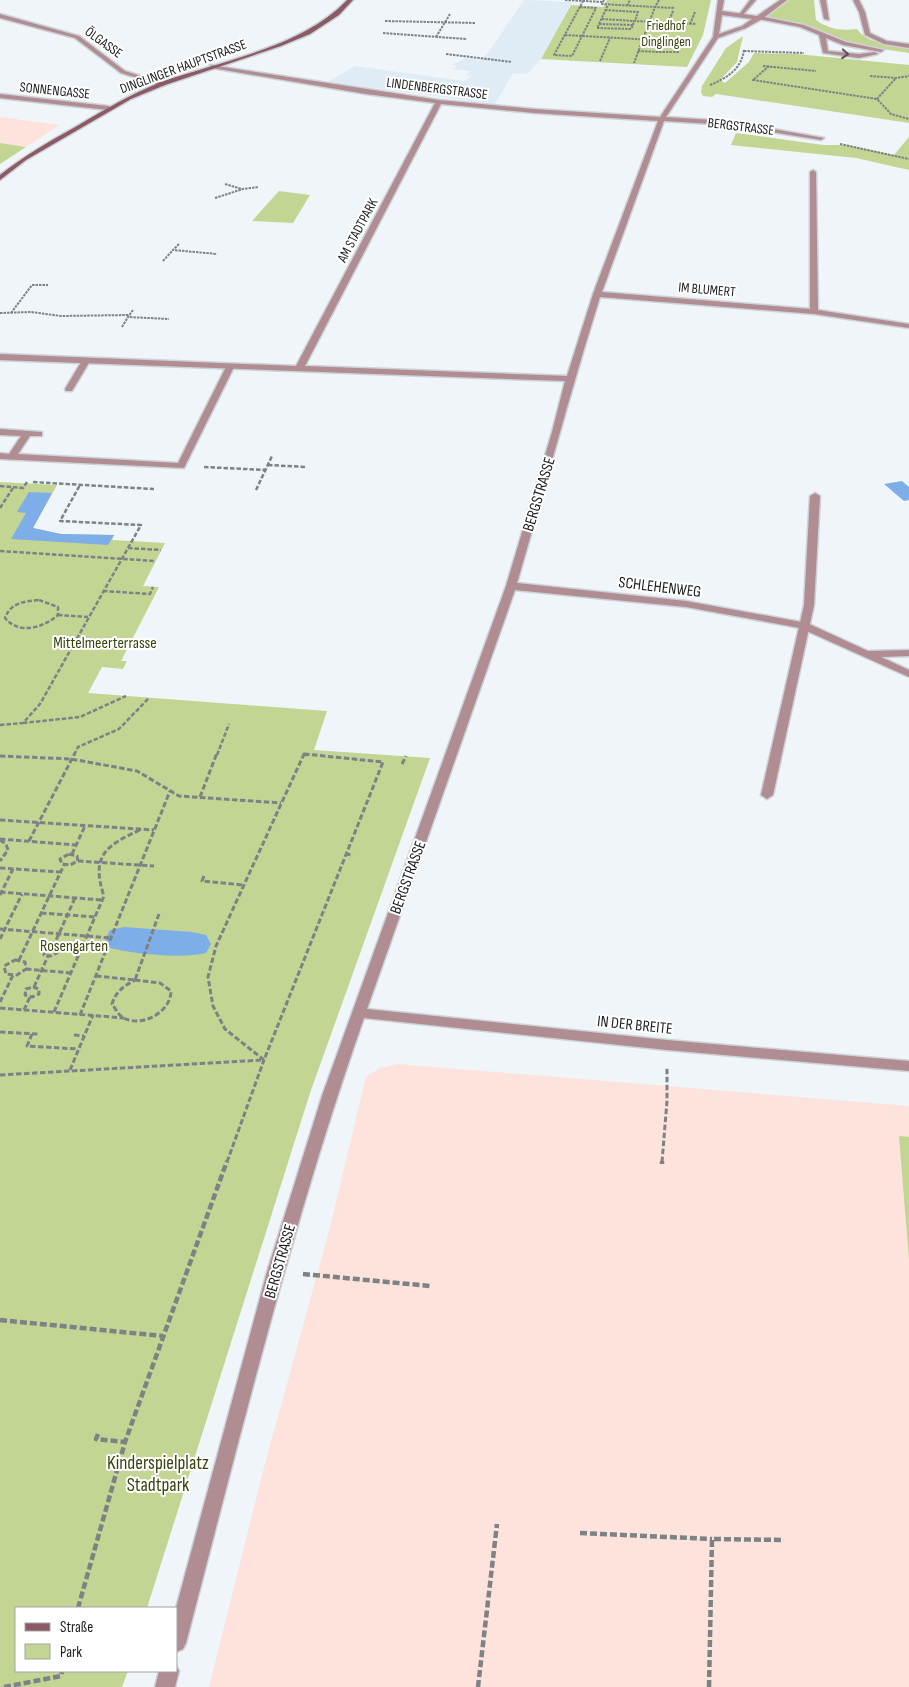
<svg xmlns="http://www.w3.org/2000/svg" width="909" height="1687" font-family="'Sofia Sans Condensed',sans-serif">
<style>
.built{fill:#dfecf6}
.education{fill:#fde3dc}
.green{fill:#c2d592}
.water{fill:#7eaee8}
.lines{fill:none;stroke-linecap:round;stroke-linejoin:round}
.canal{fill:#7eaee8;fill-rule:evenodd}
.lane-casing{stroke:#cdd2d6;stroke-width:3}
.street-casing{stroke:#cdd2d6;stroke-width:3}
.secondary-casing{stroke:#cdd2d6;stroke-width:3}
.path-far3{stroke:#7e8285;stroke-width:2;stroke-dasharray:2.5 1;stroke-linecap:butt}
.path-far2{stroke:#7e8285;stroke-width:2.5;stroke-dasharray:4.5 2;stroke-linecap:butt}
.path-far1{stroke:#7e8285;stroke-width:3;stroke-dasharray:5.5 2.5;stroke-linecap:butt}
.path{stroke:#7e8285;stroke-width:4.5;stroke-dasharray:7 3;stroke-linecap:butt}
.lane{fill:#b08c93;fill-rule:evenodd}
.street{fill:#b08c93;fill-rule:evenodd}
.secondary{fill:#8c5a65;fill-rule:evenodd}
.oneway{stroke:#5e4e53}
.labels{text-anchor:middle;stroke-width:4;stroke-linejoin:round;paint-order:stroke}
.far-park-label{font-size:14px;fill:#38440f;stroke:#fff}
.far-street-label{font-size:14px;fill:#1a1c1e;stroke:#fff}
.street-label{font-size:16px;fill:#1a1c1e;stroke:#fff}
.park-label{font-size:16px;fill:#38440f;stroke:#fff}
.near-park-label{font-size:19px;fill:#38440f;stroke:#fff}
</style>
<rect width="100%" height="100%" fill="#eff5f9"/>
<polygon class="built" points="524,0 572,2 541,59 527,74 513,73 495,104 328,82 355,66 464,81 472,76 466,75 471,71 453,69 456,66 452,65 465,58 479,60 488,53"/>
<g class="education">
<polygon points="0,117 60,125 26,147 0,143"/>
<polygon points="398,1064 909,1106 909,1687 209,1687 263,1471 329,1231 366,1077 380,1068"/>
</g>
<g class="green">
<polygon points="607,0 711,0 703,35 687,67 541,59 571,5 603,7"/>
<path d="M789,0H814L816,20C829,29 840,31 857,29C867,44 892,45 909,48V53L849,44L805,26L766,17Z"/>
<polygon points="743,36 737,62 720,80 725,83 749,62 754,53 797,54 909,65 909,123 730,96 716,94 712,97 703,96 701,92 702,86 726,48"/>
<polygon points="736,133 823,145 847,145 894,155 909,137 909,170 856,158 731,145"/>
<polygon points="0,143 26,147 0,164"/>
<polygon points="279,191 310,195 293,223 252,221"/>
<polygon points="0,482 57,485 33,528 61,534 114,535 112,540 165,543 143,586 159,587 121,661 127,661 123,669 102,667 88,693 327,711 314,750 430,758 310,1093 147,1608 16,1608 16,1671 128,1671 122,1687 0,1687"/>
<polygon points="899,1136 909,1137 909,1260"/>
</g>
<g class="water">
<polygon points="902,481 909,487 909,500 904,501 884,484"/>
<polygon points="29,492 52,493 33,528 61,534 114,535 108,545 11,539 26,513 17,512"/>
</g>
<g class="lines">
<path class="canal" d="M124,927L192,932L206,935L211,944L206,953C181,959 135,954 110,948L105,939L110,930Z"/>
<g class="lane-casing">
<g id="lane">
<polygon points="750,0 756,0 742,16 738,16"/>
<polygon points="820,0 826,0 829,20 824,19"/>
<polygon points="853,0 859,0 865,12 870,33 887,41 909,44 909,48 884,44 865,35 859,12"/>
<polygon points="760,16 804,25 846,42 884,50 881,52 843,45 826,38 828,51 859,54 875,52 878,54 859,58 823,53 819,35 800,27 758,19"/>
<polygon points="83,359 90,361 72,391 66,391 65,389"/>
<polygon points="230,364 234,367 184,468 0,459 0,453 9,454 21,436 0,435 0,429 42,432 42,436 30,436 18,454 178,463 226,367"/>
<polygon points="815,493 820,496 814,605 773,795 767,799 761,795 804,605 810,496"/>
</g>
</g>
<g class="street-casing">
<g id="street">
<path d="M718,0H724L722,11L757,16L780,0H787L762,19L746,28L718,38L666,117L728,121L824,138L821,140L728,125L664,121L602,292L810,309V172L813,170L816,172L818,310L909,324V328L814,314L600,297C570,392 545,488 517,583L686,601L807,623L868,651L909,650V656L881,657L909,670V677L800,628L686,607L515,590L367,1009L667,1040L909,1061V1071L667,1050L364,1018C292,1223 241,1433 186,1643L183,1649L176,1652V1608L267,1272L322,1096L506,586L552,432L565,381L0,360V354L296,366L435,103L366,94L212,68L210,65L439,100L534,109L660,117L713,37ZM722,15L752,19L742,26L719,34ZM441,104L534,113L658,121L593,294L567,376L305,366Z"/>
<polygon points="0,14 79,36 125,71 166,84 163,86 121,73 75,38 0,18"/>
<polygon points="0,94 108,106 111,108 108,110 0,98"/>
<polygon points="176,1666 179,1671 175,1687 155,1687 159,1671 176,1671"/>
</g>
</g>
<g class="secondary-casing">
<path id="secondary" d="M347,0H353L339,15L310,34L281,46L165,85L131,99L26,160L0,180V175C24,156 50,141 77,126C104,110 131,94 161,82C221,61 303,47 347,0Z"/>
</g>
<g class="path-far3">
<polyline points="565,0 603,2"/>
<polyline points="604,0 602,4 655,7 634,63"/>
<polyline points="659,0 655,7 674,8"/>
<polyline points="627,6 630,0"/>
<polyline points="580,7 596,8 572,56 554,55 583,1"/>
<polyline points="605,10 638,12 635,21"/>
<polyline points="602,19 634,21"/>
<polyline points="385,21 476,23"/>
<polyline points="668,23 673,11"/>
<polyline points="599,24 608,5"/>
<polygon points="599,24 633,25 631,29 597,28"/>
<polyline points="690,24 695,12"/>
<polyline points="633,25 634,21 696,24"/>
<polyline points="383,33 467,39"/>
<polyline points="565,35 689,42"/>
<polyline points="436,37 450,14"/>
<polyline points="638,51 659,52 662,45"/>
<polyline points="744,51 804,53"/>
<polyline points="659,52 680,52"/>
<polyline points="446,54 512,62"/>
<polyline points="600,61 610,38"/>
<polyline points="763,66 816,71"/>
<polyline points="769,66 753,80 877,99"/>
<polyline points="870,76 896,78 909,76"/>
<polyline points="895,79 877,99 891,114 909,119"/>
<path d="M710,85C727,78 742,69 744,49"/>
<polyline points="840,144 909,159"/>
<polyline points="225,184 242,189"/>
<polyline points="215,198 243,189 259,187"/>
<polyline points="179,244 173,250 217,254"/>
<polyline points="163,261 173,250"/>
<polyline points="133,310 128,317 169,319"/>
<polyline points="0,313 31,312 61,316 129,315"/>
<polyline points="11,313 32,285 48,285"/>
<polyline points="122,327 128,317"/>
</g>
<g class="path-far2">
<polyline points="268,465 307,467"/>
<polyline points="204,467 266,470"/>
<polyline points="33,482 154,489"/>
<polyline points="0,486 23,488 27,482"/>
<polyline points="256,490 272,456"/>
<polyline points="0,508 13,488"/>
<polyline points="128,548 161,550"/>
<polyline points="0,551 155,561"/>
<polyline points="103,591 150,594 153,587"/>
<path d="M39,600L58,607V615C43,628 19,635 5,618C10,603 25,601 39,600Z"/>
<polyline points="58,615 88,617"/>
<polyline points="23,723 80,717 126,696"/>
<polyline points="0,725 23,723 40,704 141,525 60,521 80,485"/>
<polyline points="74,755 78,747 119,729 149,698"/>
<polyline points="217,755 229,724"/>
<polyline points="304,755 310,755"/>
</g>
<g class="path-far1">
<polygon points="304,754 383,762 264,1060 225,1029 213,1006 208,977 216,946"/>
<polyline points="0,756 71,759 137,771 179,796 281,803"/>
<polyline points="402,764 406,756"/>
<polyline points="200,797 217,753"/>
<polyline points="0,820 154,830"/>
<polyline points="0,839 76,845"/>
<polyline points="0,840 6,844 8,850 0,861"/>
<polyline points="29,841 75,753"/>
<polygon points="69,854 77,856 78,861 70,865 62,864 60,859"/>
<polyline points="72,854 85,826"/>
<polyline points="345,854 353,855"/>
<polyline points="78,861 154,866"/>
<polyline points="0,868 60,872"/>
<polyline points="204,876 202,881 243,885"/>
<polyline points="0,892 102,900"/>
<polyline points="0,895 13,869"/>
<polyline points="41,913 95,917"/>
<polyline points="0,929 111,938"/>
<polyline points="0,939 22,894"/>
<polygon points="51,947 57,949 57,953 51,956 44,955 45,949"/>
<polyline points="53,947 75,898"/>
<polygon points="15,960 25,962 26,969 17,975 6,974 4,966"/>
<polyline points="19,960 64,865"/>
<polyline points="26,969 71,973"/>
<polyline points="96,976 135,980 159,914"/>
<path d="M135,980L160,983L171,991C171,1012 141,1029 122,1017C118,1014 115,1008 112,1004C116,991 124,986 135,980Z"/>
<polygon points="33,987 39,989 39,994 32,997 25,995 26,989"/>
<polyline points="34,987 48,956"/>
<polyline points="0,1002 13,975"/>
<polyline points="0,1008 124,1018"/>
<polyline points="24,1010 30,997"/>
<path d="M54,1012L104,896C90,855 107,845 142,829"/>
<polyline points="80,1015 170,791"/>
<polyline points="0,1032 38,1034"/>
<polyline points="32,1034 27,1046 78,1049"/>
<polyline points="74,1035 84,1036"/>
<polyline points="70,1070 93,1015"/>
<polyline points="0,1075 263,1060"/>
<polyline points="227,1162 264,1060"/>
<polyline points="662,1162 667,1101 667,1068"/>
</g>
<g class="path">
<polyline points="662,1164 662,1161"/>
<polyline points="303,1274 430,1286"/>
<polyline points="0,1320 163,1336"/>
<polyline points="98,1434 96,1439 125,1442"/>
<polyline points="580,1533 712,1539"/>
<polyline points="78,1608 125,1442 227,1161"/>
<polyline points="4,1687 61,1676 62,1671"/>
<polyline points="478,1687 497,1524"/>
<polyline points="709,1687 712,1539 784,1540"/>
</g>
<use href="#lane" class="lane"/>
<use href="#street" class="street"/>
<use href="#secondary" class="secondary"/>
</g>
<defs><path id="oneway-chevron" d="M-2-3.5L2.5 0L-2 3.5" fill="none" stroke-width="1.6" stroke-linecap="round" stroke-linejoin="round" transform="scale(1.25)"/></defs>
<use class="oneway" href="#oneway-chevron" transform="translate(845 54) rotate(5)"/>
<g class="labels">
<g class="far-park-label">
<text x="666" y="30">Friedhof<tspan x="666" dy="16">Dinglingen</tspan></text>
</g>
<g class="far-street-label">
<text transform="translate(104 42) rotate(36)" y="5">ÖLGASSE</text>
<text transform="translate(183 66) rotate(-20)" y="5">DINGLINGER HAUPTSTRASSE</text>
<text transform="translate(437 88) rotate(7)" y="5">LINDENBERGSTRASSE</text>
<text transform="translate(55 90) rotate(6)" y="5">SONNENGASSE</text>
<text transform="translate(741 126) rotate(7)" y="5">BERGSTRASSE</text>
<text transform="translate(357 230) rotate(-62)" y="5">AM STADTPARK</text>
<text transform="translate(707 289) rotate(5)" y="5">IM BLUMERT</text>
</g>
<g class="street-label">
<text transform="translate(538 494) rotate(-73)" y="6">BERGSTRASSE</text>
<text transform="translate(660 586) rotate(7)" y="6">SCHLEHENWEG</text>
<text transform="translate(407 877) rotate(-70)" y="6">BERGSTRASSE</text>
<text transform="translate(635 1024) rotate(6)" y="6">IN DER BREITE</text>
<text transform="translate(279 1261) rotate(-74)" y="6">BERGSTRASSE</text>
</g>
<g class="park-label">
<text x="105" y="648">Mittelmeerterrasse</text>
<text x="74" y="951">Rosengarten</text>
</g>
<g class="near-park-label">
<text x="158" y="1469">Kinderspielplatz<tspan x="158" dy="22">Stadtpark</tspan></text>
</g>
</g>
<rect x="15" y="1607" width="162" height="65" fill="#ffffff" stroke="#a3a4a5"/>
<rect x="25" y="1623" width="25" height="8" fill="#8c5a65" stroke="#a3a4a5"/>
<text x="60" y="1632" font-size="15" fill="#1a1c1e">Straße</text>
<rect x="25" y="1644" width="25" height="15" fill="#c2d592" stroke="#a3a4a5"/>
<text x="60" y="1657" font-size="15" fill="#1a1c1e">Park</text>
</svg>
